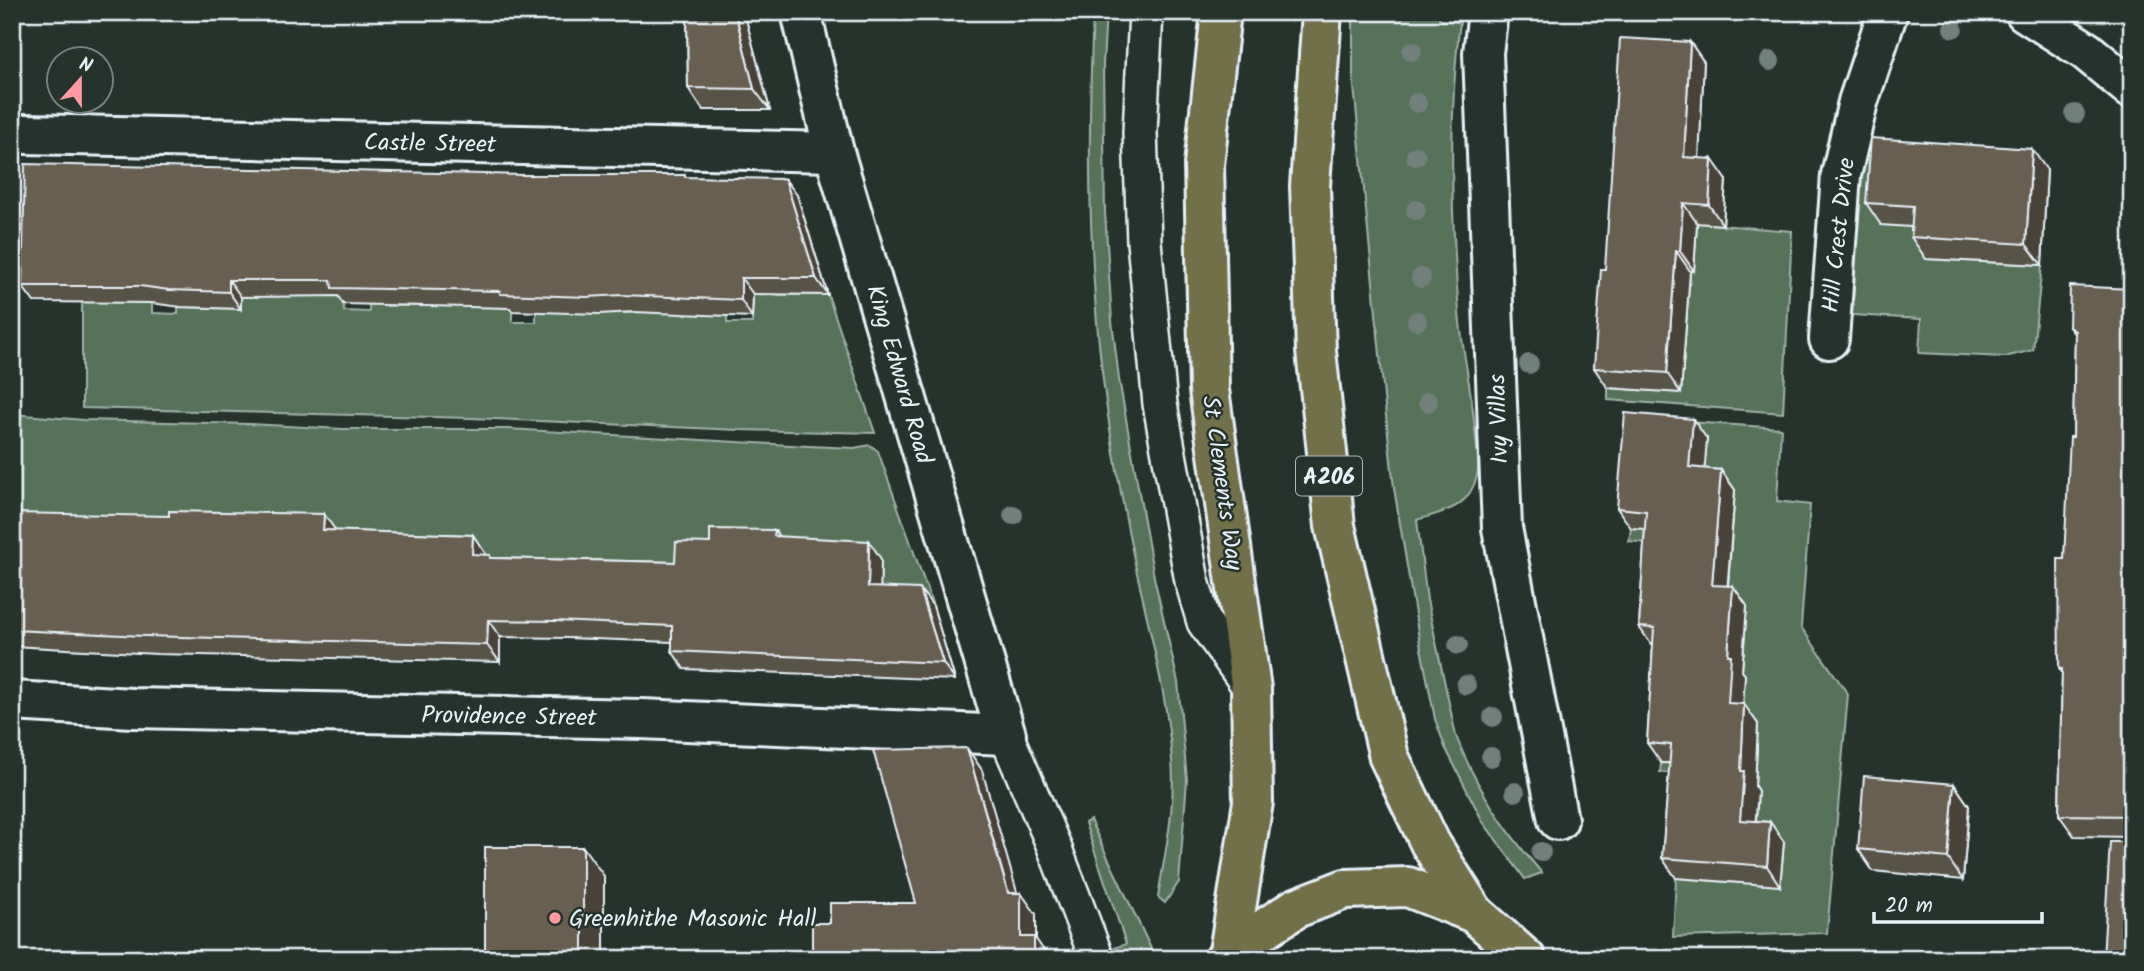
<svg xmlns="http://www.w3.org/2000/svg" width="2144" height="971" font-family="Kalam,sans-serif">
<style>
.green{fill:#57735a;stroke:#a0b2a9;stroke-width:2}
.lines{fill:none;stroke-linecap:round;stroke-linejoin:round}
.lane-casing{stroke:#e8f1f8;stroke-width:38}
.street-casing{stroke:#e8f1f8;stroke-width:44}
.primary-casing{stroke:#e8f1f8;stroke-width:44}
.lane{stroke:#26332d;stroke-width:33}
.street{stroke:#26332d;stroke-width:38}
.primary{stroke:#716f4a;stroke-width:38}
.tree{fill:#71807a}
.wall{fill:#595246;stroke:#e8f1f8;stroke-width:2}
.shaded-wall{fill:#494239;stroke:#e8f1f8;stroke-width:2}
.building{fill:#685f51;stroke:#e8f1f8;stroke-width:2}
.poi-dot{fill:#ff9aa2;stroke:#26332d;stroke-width:2.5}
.labels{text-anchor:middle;stroke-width:5;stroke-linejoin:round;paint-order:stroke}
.shield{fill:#26332d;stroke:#aeb8bb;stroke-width:2}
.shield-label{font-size:23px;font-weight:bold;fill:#e8f1f8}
.street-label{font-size:24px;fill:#e8f1f8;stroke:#26332d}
.poi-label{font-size:24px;fill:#e8f1f8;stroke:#26332d;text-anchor:start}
</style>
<rect width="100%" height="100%" fill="#26332d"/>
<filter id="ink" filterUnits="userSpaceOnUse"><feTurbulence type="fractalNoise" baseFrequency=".0143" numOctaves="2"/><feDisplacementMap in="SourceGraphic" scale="14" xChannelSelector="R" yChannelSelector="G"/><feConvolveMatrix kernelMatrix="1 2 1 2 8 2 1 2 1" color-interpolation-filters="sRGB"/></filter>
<g filter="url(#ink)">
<g class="green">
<path d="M1093,12H1106L1103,64L1105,212L1112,321L1119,379L1154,577L1178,682L1187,780L1179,882L1165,903L1158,897C1165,852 1176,806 1172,761C1168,705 1154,649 1142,595C1129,540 1119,484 1110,429C1088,291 1087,151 1093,12Z"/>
<path d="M1353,12H1440L1439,20L1460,22C1448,118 1451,217 1459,313C1463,356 1473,397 1476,439C1477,451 1480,465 1477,476C1468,510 1444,511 1417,520L1427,600L1456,736C1476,788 1506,832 1542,873L1525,879L1483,822L1445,747L1435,719L1419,638L1394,488L1385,407L1353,76Z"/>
<polygon points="1862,155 1886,160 1928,228 1926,259 2042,265 2033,350 2005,357 1919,353 1921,319 1852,315"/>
<polygon points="1697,223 1792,231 1783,413 1608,400 1608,388 1681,393 1688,294 1615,289"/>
<polygon points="242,247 339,296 343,302 344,311 369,312 370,252 387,253 387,306 430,306 432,256 512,306 512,322 536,322 536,296 603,313 633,313 634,296 727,312 727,323 752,323 753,265 778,295 828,295 875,433 739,430 471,418 82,408 82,280 152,282 152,313 178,314 178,307 240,309"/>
<polygon points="12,414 84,420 250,424 342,429 508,429 808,446 854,448 870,445 878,451 933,606 880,604 663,579 12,526"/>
<polygon points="1641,419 1781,428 1777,501 1810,505 1801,627 1848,694 1827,933 1673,937 1676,878 1780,886 1684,774 1660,772 1661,763 1736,768 1667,659 1652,658 1653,647 1744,653 1726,605 1730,558 1659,554 1659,544 1629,541 1631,528 1731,536 1703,487"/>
<polygon points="1090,820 1155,957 1154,959 1082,959 1126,944 1085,823"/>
</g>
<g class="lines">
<g class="lane-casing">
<g id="lane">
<polyline points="1146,12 1140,132 1144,242 1160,404 1192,581 1204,622 1251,689"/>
<polyline points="1006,735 1053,844 1094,951"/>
</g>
</g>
<g class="street-casing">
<g id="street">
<polyline points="1488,12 1483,53 1502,528 1558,820"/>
<polyline points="2025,12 2086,51 2132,89"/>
<polyline points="26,134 834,152"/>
<polyline points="1829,339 1841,175 1858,102 1888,12"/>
<polyline points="12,701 133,708 641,719 1006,735 834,152 801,12"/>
</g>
</g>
<g class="primary-casing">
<g id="primary">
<polyline points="1221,12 1204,165 1209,390 1251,689 1253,802 1229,952"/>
<polyline points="1322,12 1310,186 1316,351 1335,526 1389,757 1430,843 1474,913"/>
<polyline points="1225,959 1229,952 1296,908 1345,889 1408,887 1474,913 1526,959"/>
</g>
</g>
<use href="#lane" class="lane"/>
<use href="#street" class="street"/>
<use href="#primary" class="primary"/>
</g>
<g class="tree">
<circle cx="1953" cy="28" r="10"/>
<circle cx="1412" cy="51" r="10"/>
<circle cx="1770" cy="61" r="10"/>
<circle cx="1417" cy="103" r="10"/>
<circle cx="2075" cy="114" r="10"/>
<circle cx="1416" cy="156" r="10"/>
<circle cx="1416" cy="210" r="10"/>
<circle cx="1421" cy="278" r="10"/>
<circle cx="1417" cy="321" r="10"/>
<circle cx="1529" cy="364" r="10"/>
<circle cx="1428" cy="402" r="10"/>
<circle cx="1013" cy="515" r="10"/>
<circle cx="1458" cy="645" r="10"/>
<circle cx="1466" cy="685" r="10"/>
<circle cx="1493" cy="717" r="10"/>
<circle cx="1491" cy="757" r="10"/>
<circle cx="1515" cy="792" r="10"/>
<circle cx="1541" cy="852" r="10"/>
</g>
<g class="wall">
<polygon points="687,12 744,12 770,110 703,110 688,88"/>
<polygon points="1690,42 1704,62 1699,158 1726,179 1723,225 1697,223 1694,271 1690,271 1681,393 1608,388 1594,368 1605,269"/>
<polygon points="2047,170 2042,265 1926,259 1911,237 1911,227 1881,225 1866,203"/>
<polygon points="526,175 686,177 797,195 828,295 753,294 752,317 634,312 599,314 512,311 510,308 343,304 338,296 241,297 241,309 181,307 151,303 34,302 22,286"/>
<polygon points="2132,289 2132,837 2074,836 2059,815 2062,672 2059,669 2064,559 2073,437 2075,335 2069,327"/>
<polygon points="1707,439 1704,469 1721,470 1735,490 1728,586 1733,586 1747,606 1742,671 1745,675 1743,704 1758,724 1755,786 1758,791 1756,821 1770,822 1784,842 1780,886 1676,878 1662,858 1670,763 1661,763 1647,743 1653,647 1639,627 1645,529 1631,528 1617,508"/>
<polygon points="12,513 335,531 473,535 485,553 485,555 492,558 675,562 710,543 775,530 779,537 881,559 880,587 933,606 955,680 684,669 672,651 672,642 567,638 500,637 500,662 157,654 12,646"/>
<polygon points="1954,784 1969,806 1963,880 1873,871 1858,849"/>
</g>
<g class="shaded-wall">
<polygon points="735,12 744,12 770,110 754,89"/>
<polygon points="1690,42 1704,62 1698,177 1684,157"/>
<polygon points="2032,149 2047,170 2042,265 2026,244"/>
<polygon points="1712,159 1726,179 1723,225 1709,205"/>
<polygon points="785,179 797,195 828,295 816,278"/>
<polygon points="1683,203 1697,223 1694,271 1680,251"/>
<polygon points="1676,251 1690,271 1681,393 1667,373"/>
<polygon points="741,278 753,294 752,317 741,300"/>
<polygon points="229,280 241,297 241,309 229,292"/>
<polygon points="1693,419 1707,439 1703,487 1689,467"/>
<polygon points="1721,470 1735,490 1726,605 1712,585"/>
<polygon points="324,514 336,531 323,530"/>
<polygon points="473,535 485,553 484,571 472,554"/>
<polygon points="869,541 881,559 880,604 868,587"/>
<polygon points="1733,586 1747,606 1742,671 1745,675 1742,723 1728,703 1728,655"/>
<polygon points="920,589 933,606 955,680 943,663"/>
<polygon points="488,620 500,637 500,662 487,645"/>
<polygon points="1744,704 1758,724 1755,786 1758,791 1754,840 1740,820 1741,771"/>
<polygon points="967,748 982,770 1021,906 1021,893 1036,914 1036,939 1049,958 1034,959 1021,937"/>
<polygon points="1954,784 1969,806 1963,880 1948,858"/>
<polygon points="1770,822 1784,842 1780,886 1767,866"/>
<polygon points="583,847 604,876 604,959 583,959"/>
</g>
<g class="building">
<polygon points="687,12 735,12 754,89 688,88"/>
<polygon points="1620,38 1690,42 1684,157 1712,159 1709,205 1683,203 1680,251 1676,251 1667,373 1594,368 1601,269 1605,269"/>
<polygon points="1871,138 2032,149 2026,244 1911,237 1913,206 1866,203"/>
<polygon points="25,164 526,175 685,175 685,177 785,179 816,278 741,278 741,300 622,295 587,297 500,294 500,291 332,288 331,280 229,280 229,292 169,290 140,286 22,286"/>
<polygon points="2070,286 2132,289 2132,816 2059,815 2062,669 2059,669 2058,559 2064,559 2070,437 2073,437 2075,331 2069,327"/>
<polygon points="1625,413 1693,419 1689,467 1721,470 1712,585 1733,586 1728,655 1731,655 1728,703 1744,704 1741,771 1744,771 1740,820 1770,822 1767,866 1662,858 1671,745 1647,743 1654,628 1639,627 1646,511 1617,508"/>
<polygon points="169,511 324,514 323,530 473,535 472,554 490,555 490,558 675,562 676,542 710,543 710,529 775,530 774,536 869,541 868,587 920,589 943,663 672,651 672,626 555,621 488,620 487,645 145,636 12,630 12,513 169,516"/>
<polygon points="967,748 1008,893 1021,893 1021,937 1034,937 1034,959 812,959 812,923 830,923 830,903 916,903 873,750"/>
<polygon points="1864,776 1954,784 1948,858 1858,849"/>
<polygon points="2110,842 2132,842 2132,959 2103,959"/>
<rect x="485" y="847" width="98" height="112"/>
</g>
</g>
<circle class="poi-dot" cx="555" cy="918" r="7"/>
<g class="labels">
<rect class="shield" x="1296" y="456.5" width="66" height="39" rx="5"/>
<g class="shield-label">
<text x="1329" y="484">A206</text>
</g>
<g class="street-label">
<text transform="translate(430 143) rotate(1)" y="8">Castle Street</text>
<text transform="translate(1838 235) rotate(-84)" y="8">Hill Crest Drive</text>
<text transform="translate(900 374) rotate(74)" y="8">King Edward Road</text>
<text transform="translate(1498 419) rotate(-92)" y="8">Ivy Villas</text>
<text transform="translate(1223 483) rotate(82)" y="8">St Clements Way</text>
<text transform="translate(509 716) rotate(1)" y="8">Providence Street</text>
</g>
<g class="poi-label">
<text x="569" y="926">Greenhithe Masonic Hall</text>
</g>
</g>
<rect width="2144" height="971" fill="none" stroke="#26332d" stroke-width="42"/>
<rect x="21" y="21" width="2102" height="929" fill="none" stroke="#e8f1f8" stroke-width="2.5" filter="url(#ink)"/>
<g transform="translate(80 80) rotate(21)"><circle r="33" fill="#26332d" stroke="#747f7e" stroke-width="2"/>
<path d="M0-5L12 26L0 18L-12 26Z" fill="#ff9aa2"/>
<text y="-10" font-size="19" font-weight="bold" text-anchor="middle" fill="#e8f1f8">N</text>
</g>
<path d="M1874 912v10h168v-10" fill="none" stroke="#e8f1f8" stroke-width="3.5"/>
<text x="1885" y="912" font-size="21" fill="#e8f1f8" stroke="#26332d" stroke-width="5" paint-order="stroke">20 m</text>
</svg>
